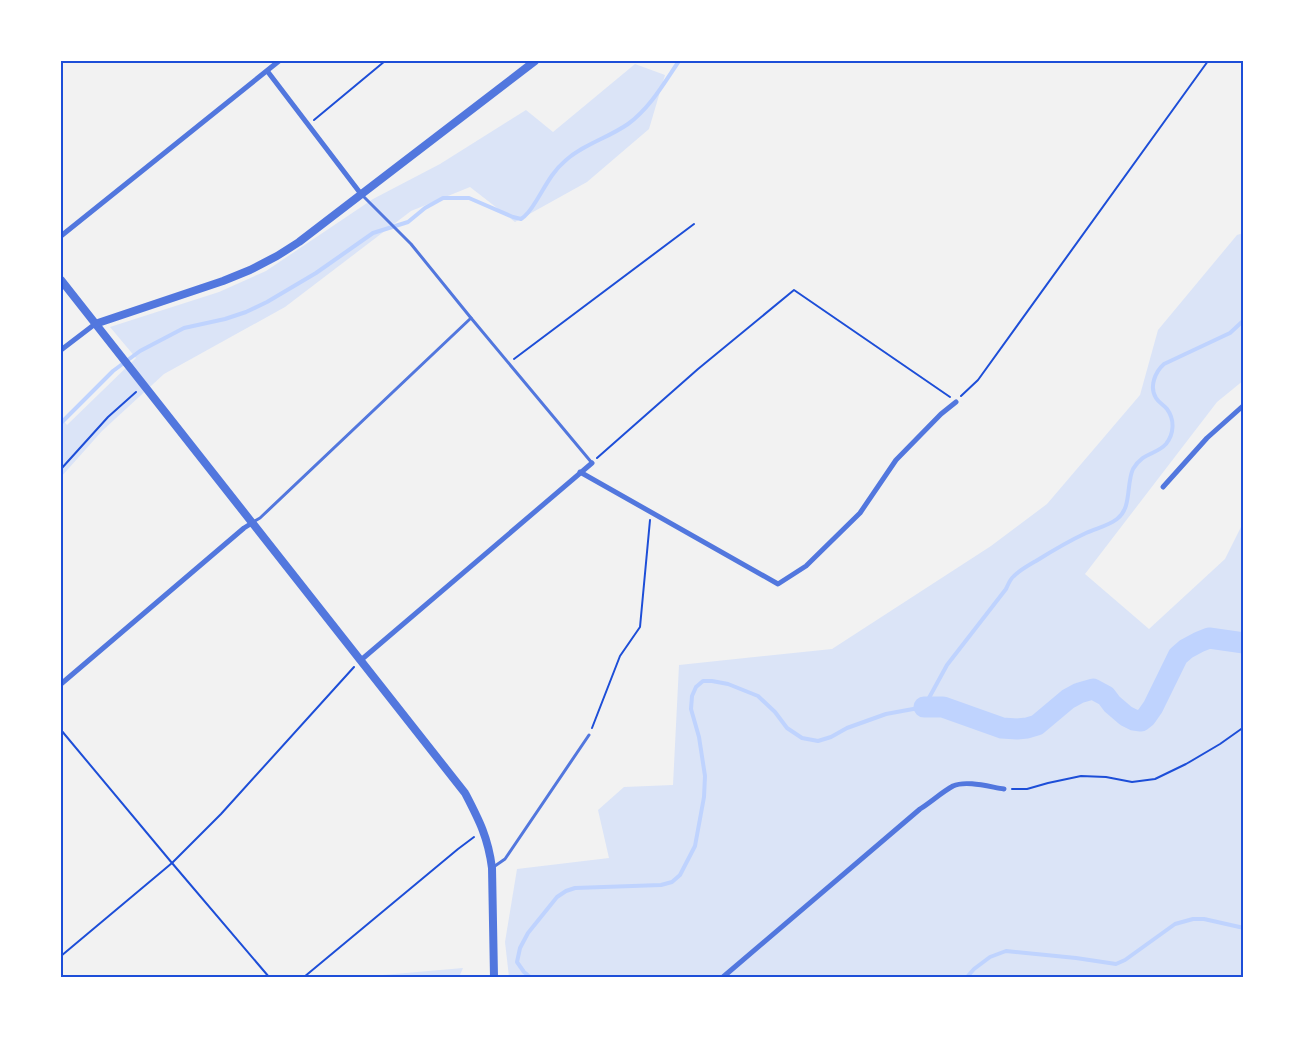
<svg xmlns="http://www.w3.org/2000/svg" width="1305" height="1038" font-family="'Open Sans',sans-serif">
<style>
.green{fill:#dbe4f7}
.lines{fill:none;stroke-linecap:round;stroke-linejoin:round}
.stream{stroke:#bfd3fe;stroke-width:4}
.river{stroke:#bfd3fe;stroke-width:21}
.path{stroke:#1d4ed8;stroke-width:2}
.service{stroke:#5277de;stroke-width:3}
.minor{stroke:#5277de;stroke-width:5}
.tertiary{stroke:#5277de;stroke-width:8}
.neatline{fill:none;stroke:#1d4ed8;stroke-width:2}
</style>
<rect width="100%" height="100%" fill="#f2f2f2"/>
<g class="green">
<polygon points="635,64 665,75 649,129 587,182 515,222 470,187 411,211 285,307 164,374 102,431 61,477 61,418 67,425 136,358 110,327 219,292 266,271 373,199 440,164 526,110 553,132"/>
<polygon points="1244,233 1244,380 1217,402 1085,574 1149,629 1225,559 1244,521 1244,977 509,977 505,942 517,869 609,858 598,810 624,787 673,785 679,665 832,649 991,546 1047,504 1140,395 1158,330 1237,235"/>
<polygon points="463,968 459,977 360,977"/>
</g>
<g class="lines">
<g class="stream">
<path d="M61,423L113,371L140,351L184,328L225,319L246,312L267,302L316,273L373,233L408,222L425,208L443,198H469L513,217L521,219C529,214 533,206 538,198C546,185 553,171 565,161C582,145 608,138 628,124C650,108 664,83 679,61"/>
<path d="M530,977L524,972L517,962L520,948L528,933L557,897L566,891L575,888L661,885L672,882L680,875L695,846L704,797L705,776L699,737L691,709L692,696L696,687L703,681H712L728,684L758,696L775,712L787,728L802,738L818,741L831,737L847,728L886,714L924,707L947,665L1006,589C1008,585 1010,579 1014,576C1020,570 1029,565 1036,561C1052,551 1069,541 1086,533C1097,528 1108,526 1117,519C1132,508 1126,484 1133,469C1143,452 1156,455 1166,444C1174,434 1175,420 1167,409C1164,405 1159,403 1156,398C1149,387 1155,372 1164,364L1230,333L1244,320"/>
<polyline points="967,977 974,969 990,957 1006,951 1076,958 1116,964 1125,960 1175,924 1193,919 1204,919 1244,928"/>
</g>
<polyline class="river" points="924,707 943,707 1002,728 1017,729 1027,728 1037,725 1068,699 1079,693 1093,689 1106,696 1112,704 1126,716 1134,720 1141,721 1146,717 1153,707 1178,656 1186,649 1199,642 1209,638 1244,643"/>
<g class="path">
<polyline points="314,120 385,61"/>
<polyline points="514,359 694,224"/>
<polyline points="961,396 978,380 1208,61"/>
<polyline points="597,458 698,369 794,290 950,397"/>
<polyline points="61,469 108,417 136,392"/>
<polyline points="592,728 620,656 640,627 650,520"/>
<polyline points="61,730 172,863 269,977"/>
<polyline points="1012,789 1027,789 1048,783 1081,776 1106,777 1132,782 1155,779 1186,764 1220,744 1244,727"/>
<polyline points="61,956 172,863 221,814 354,667"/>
<polyline points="304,977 458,849 474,837"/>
</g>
<g class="service">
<polyline points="361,194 411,244 471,318 592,463"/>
<polyline points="253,522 260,518 471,318"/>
<polyline points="492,868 505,859 589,735"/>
</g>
<g class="minor">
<polyline points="268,72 361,194"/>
<polyline points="61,236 279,61"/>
<polyline points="61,350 95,324"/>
<polyline points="580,472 778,584 806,566 860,513 896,460 941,414 956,402"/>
<polyline points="1163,487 1207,438 1244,405"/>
<polyline points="361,660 592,463"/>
<polyline points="61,684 244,528 252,523"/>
<path d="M723,977L920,809C931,802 942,792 953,786C966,780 990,787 1004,789"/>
</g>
<g class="tertiary">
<path d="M61,280L465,793C479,820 488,837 492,868L494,977"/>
<polyline points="95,324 223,281 250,270 277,256 299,242 535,61"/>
</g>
</g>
<rect width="1305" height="1038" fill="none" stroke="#ffffff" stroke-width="125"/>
<rect x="62" y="62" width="1180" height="914" class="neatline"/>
</svg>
